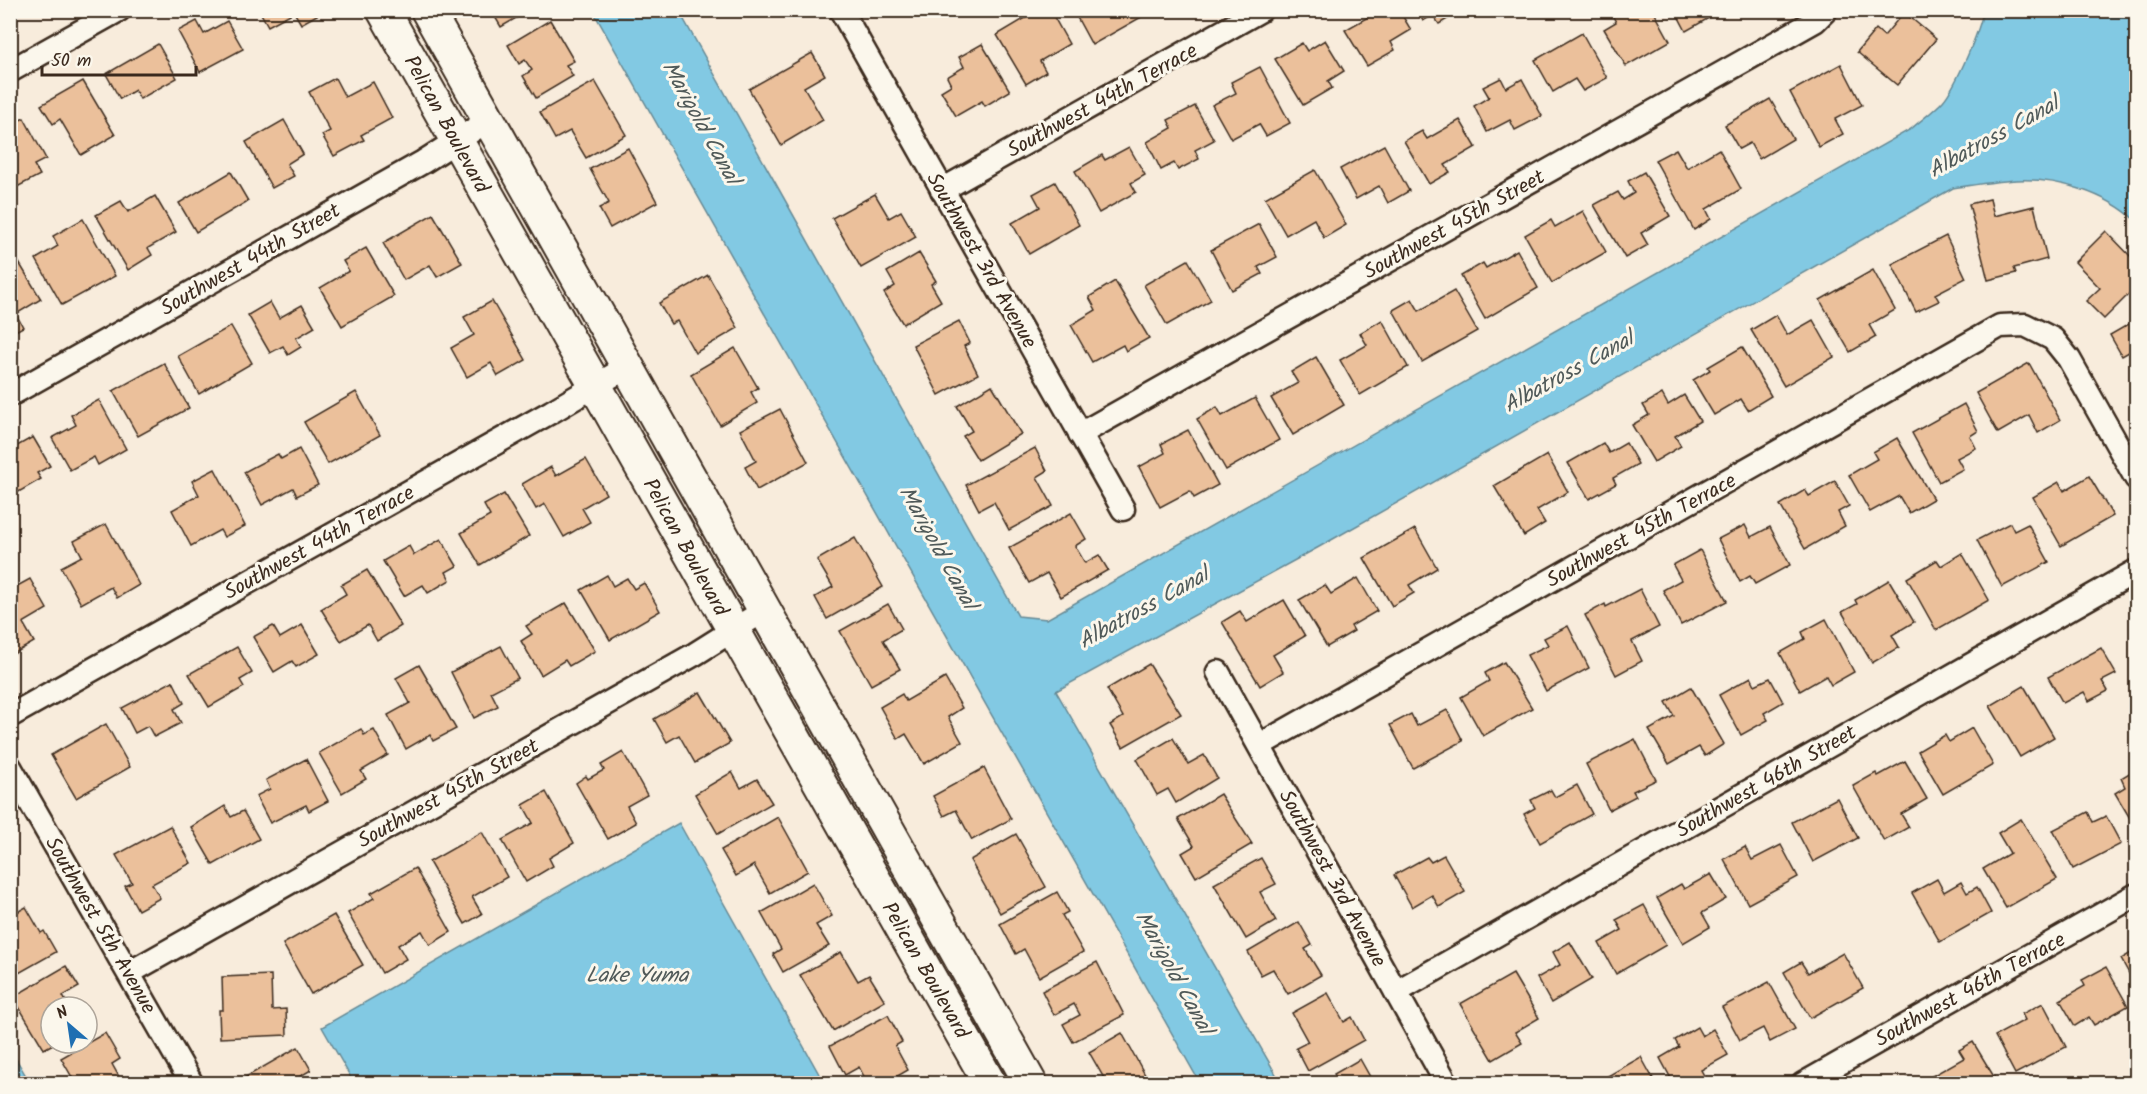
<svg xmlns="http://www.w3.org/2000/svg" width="2147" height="1094" font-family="Kalam,sans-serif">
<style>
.water{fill:#82c9e3;stroke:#668994;stroke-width:1.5}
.building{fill:#ebc09b;stroke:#3b2a1e;stroke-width:1.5}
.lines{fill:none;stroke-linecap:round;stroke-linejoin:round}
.street-casing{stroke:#3b2a1e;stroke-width:27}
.secondary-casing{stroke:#3b2a1e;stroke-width:36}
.street{stroke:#fbf7ec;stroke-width:22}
.secondary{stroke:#fbf7ec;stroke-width:32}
.labels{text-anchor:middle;stroke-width:6;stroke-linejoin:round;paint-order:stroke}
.street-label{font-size:21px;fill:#3b2a1e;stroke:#fbf7ec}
.water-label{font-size:22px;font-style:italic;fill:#505a59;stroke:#fbf7ec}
</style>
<rect width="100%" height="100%" fill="#f8ecdc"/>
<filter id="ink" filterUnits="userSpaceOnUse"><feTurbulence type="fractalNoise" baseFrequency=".0167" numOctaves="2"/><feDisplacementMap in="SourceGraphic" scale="12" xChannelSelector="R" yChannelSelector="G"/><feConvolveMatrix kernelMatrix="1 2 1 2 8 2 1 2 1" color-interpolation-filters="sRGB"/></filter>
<g filter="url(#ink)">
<g class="water">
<path d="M593,11H679L1018,616L1047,619L1911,129C1921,120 1934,111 1943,101C1956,86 1980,30 1983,11H2136V221C2106,193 2058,178 2017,180C1996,181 1974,185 1953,188L1319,547L1056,691L1281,1083H1200Z"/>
<polygon points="679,823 824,1083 354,1083 322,1027"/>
<polygon points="11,1050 30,1083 11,1083"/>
</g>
<g class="building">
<polygon points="259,10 323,10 324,11 301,24 294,12 268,26"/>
<polygon points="491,10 528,10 528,11 501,27"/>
<polygon points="1039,10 1050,10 1069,44 1040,61 1046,72 1026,84 997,35"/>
<polygon points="1073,10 1142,10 1145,15 1092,45"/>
<polygon points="1367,10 1399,10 1411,30 1391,42 1395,50 1367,66 1345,30 1370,16"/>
<polygon points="1417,10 1460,10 1461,11 1439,24 1433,15 1423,21"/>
<polygon points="1621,10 1626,10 1628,14 1635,10 1653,10 1670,41 1626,66 1604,29 1616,22 1612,15"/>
<polygon points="1675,10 1723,10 1686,31"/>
<polygon points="1904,12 1936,39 1897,85 1857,52 1876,29 1884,36"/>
<polygon points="550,20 574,61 566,65 573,76 536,98 523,76 532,70 525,60 519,64 508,45"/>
<polygon points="197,21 204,34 227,21 243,49 200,72 178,31"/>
<polygon points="1582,33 1607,78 1583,91 1575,79 1553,92 1535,60"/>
<polygon points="1325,40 1344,71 1328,81 1332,88 1303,105 1275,59 1302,43 1307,51"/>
<polygon points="158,44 177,78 140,99 135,90 120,99 106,74"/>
<polygon points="982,44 1010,91 985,106 982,101 956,116 941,91 951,85 947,77 964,67 959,57"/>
<polygon points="812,53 825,75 804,87 823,120 781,145 749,89"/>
<polygon points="1841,64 1862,105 1835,119 1843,134 1819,147 1790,92"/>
<polygon points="1260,67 1290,123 1266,136 1259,124 1231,139 1212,105 1236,93 1231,82"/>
<polygon points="335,78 345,97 373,82 392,118 361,135 364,140 334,156 322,135 330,131 309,92"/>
<polygon points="1501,78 1506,88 1522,79 1542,116 1515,130 1510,120 1487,132 1474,106 1489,97 1483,87"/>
<polygon points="83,81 115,135 81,155 60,119 53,124 41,105"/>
<polygon points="595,81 626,135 586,158 570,131 555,139 540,112"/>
<polygon points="1770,99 1793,139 1759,159 1750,143 1739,149 1725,125"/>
<polygon points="1195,106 1214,140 1195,150 1199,159 1178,170 1174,163 1161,170 1147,142 1172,128 1168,120"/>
<polygon points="24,118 46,159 34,165 40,175 17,187 12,179 10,180 10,125"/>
<polygon points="284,120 303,154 287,164 294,176 272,188 246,142"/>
<polygon points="1460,120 1476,147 1445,165 1450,172 1429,184 1404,141 1422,131 1427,139"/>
<polygon points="1384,145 1409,191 1388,203 1379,186 1356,199 1340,169"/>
<polygon points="1129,147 1145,175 1131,183 1136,192 1099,213 1075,171 1102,155 1105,160"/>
<polygon points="628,148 657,202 610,228 599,208 609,203 590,169"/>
<polygon points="1676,149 1687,168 1719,149 1741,189 1706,209 1711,219 1694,230 1655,160"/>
<polygon points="1315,170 1346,225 1324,238 1314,219 1286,235 1265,198"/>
<polygon points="231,172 248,201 196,232 179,203"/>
<polygon points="1644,172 1670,216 1641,233 1648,245 1625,258 1594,205 1618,192 1623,200 1634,193 1628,181"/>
<polygon points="1055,182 1079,225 1029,254 1012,223 1040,207 1033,194"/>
<polygon points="875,194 889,218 901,211 916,237 861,268 832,218"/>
<polygon points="155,196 176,232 148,248 152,255 128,270 96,215 121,201 128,212"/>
<polygon points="1990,199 1994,216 2034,206 2047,259 2014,268 2016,273 1988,280 1969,204"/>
<polygon points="1583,211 1606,252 1552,283 1525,235 1551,220 1555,227"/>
<polygon points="433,214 462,263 437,277 430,265 404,280 383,243"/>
<polygon points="83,219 115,276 62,305 36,259 58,246 53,236"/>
<polygon points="1259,224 1277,257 1258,267 1262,274 1232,290 1211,250"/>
<polygon points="2106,231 2136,262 2136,287 2104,319 2086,301 2100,288 2075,262"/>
<polygon points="1946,236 1966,278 1935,294 1939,301 1916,312 1892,264"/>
<polygon points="366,248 394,296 342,326 320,288 349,271 343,261"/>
<polygon points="1517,250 1538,288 1485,319 1461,276 1483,263 1486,268"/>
<polygon points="919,253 936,281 931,284 941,301 903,324 884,293 895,286 887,272"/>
<polygon points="1188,260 1211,300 1167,325 1144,285"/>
<polygon points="18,261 41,299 16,314 23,327 10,334 10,266"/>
<polygon points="1873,270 1895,310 1869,325 1876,337 1850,352 1820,300"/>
<polygon points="708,275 738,328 695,353 677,321 671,324 659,303"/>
<polygon points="1115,281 1149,338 1126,351 1123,345 1092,362 1071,325 1096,310 1089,297"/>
<polygon points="1454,291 1477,331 1422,362 1393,310 1412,299 1419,311"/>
<polygon points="492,301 526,360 498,376 491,363 467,377 451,348 474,335 464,317"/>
<polygon points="270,302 279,318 302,305 315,327 296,338 301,347 288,355 283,346 270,353 248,315"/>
<polygon points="1776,315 1787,335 1813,320 1834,357 1784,386 1751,330"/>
<polygon points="1382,320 1408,367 1360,395 1340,360 1367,345 1360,333"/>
<polygon points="2136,320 2136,348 2122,356 2110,335"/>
<polygon points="959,321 970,343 964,346 978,374 939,395 913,345"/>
<polygon points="231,326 252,363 199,394 178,356"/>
<polygon points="1742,347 1771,396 1748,410 1741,399 1714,415 1693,380 1710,370 1708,367"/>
<polygon points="735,348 758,388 751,392 757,403 720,425 691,374"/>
<polygon points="1316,357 1344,405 1293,435 1271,398 1298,383 1291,372"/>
<polygon points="164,363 189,408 138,436 113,391"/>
<polygon points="2029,363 2060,420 2038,433 2029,415 1998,433 1976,393"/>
<polygon points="992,385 1021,434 978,460 963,436 972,431 957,406"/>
<polygon points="356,392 380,435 328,464 304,422"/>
<polygon points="1662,394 1668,405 1684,395 1700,421 1675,436 1681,446 1654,462 1632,425 1649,415 1643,405"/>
<polygon points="1255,398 1279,440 1226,470 1197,419 1217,407 1222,416"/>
<polygon points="99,400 126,449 98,465 94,457 70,470 52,438 76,425 71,415"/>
<polygon points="1964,404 1978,431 1970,436 1976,448 1957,458 1963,469 1939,482 1912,433"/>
<polygon points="780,409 808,462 757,490 745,467 756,461 740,430"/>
<polygon points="1188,430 1218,485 1194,498 1190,491 1160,507 1139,467 1165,453 1161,444"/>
<polygon points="33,437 50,466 37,473 41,479 10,497 10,450"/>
<polygon points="1897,438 1933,499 1909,513 1899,496 1870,512 1849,475 1877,459 1873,452"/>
<polygon points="1603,443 1609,453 1626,443 1638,464 1613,478 1616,484 1589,499 1568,463"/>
<polygon points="1035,448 1047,471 1037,477 1053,506 1009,530 994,502 979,510 966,485"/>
<polygon points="299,449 318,485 297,496 293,488 262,505 244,472 278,454 281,459"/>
<polygon points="1547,455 1568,492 1537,510 1545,523 1524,536 1494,486"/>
<polygon points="586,459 606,494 582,508 590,522 564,537 545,504 536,509 522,484 551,467 556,476"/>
<polygon points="215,469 245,526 224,537 220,530 191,546 172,510 199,495 192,481"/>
<polygon points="2089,476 2113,516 2061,546 2033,497 2059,482 2064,491"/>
<polygon points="1835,481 1849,506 1838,512 1845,526 1805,549 1780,505 1805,490 1809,496"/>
<polygon points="504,494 529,536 480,565 461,533 490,516 484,505"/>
<polygon points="1071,513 1086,539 1075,546 1085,563 1099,555 1108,570 1061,597 1047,573 1029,583 1009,548"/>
<polygon points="2010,523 2014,531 2028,524 2049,562 2002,587 1977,540"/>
<polygon points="106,524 139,585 117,598 111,587 81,604 61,567 82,556 74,541"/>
<polygon points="1745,525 1751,537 1770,527 1790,565 1755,584 1750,576 1740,582 1718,539"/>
<polygon points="1415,529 1437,568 1409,585 1414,593 1392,606 1364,558"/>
<polygon points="855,538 883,587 827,619 815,597 833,587 817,560"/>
<polygon points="441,539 457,566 446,572 450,580 428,593 423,585 404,596 383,561 409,546 414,555"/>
<polygon points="1700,550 1727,601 1681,625 1663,590 1681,580 1673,565"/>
<polygon points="1962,553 1989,600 1936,630 1907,578 1937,560 1941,566"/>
<polygon points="367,570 401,626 377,641 368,625 341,641 321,609 346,594 341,585"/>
<polygon points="607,575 613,586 627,578 634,589 644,583 660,611 610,640 581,590"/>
<polygon points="1358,578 1377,611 1351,626 1354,631 1327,647 1299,600 1325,585 1331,594"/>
<polygon points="30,579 47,609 23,623 34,642 10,656 10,590"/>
<polygon points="1889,580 1914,622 1892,635 1899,647 1872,663 1842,612 1857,604 1855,600"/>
<polygon points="1640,589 1659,627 1632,641 1642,661 1616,675 1585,615 1605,604 1606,607"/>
<polygon points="1284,600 1305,636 1273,655 1283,672 1260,686 1222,622 1240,611 1247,622"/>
<polygon points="566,603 595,651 569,666 565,660 541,675 521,641 532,634 526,626"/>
<polygon points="888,604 902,629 883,640 900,669 871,685 840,631"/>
<polygon points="1826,619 1854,672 1831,685 1826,676 1800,691 1780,653 1805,639 1802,632"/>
<polygon points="302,625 319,654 296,667 292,661 274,672 253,637 273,626 280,638"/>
<polygon points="1568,626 1589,668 1546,691 1527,655 1548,645 1544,638"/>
<polygon points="501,646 518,678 491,692 498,706 474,718 451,672"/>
<polygon points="237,647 252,673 240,680 244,687 209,707 189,674"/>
<polygon points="2101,648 2116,674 2102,681 2108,691 2089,701 2084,692 2063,703 2048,677"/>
<polygon points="1504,662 1532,708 1483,736 1461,697 1489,681 1485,673"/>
<polygon points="1149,664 1181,714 1123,747 1110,725 1123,717 1107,689"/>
<polygon points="419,665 456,729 433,741 430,735 406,749 388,715 410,703 396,678"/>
<polygon points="1751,677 1755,685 1770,678 1783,702 1764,713 1768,720 1741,735 1719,695"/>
<polygon points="945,678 962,708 948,717 962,742 924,764 906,734 898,739 880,707 902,694 906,701"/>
<polygon points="173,681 184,703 174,709 181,723 154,737 148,726 135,733 122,708"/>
<polygon points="2024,686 2054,737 2020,757 1990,706"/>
<polygon points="1691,687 1724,744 1705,756 1699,747 1669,764 1649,730 1674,716 1666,702"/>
<polygon points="700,692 730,743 695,763 679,735 667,742 654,719"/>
<polygon points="1447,710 1463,741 1413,768 1390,725 1411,714 1417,726"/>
<polygon points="106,724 130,767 76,798 51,755"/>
<polygon points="1972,728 1993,765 1943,794 1918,751 1945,735 1949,742"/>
<polygon points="361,729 364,735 374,730 388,755 361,771 366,779 342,793 319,753"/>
<polygon points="1173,738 1188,764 1204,755 1217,778 1176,803 1168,789 1157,795 1137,759"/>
<polygon points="1635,739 1656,780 1633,791 1636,796 1609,810 1586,764"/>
<polygon points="623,752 647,795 627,806 636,823 608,839 576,783 586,776 588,779 604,770 601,765"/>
<polygon points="306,759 328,801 309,811 306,805 270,823 256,796 270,789 266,780"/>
<polygon points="1905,761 1927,799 1901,814 1909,827 1884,841 1853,786 1876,773 1878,776"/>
<polygon points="984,768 1011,819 972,840 956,810 944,816 933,796"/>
<polygon points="2136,769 2136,817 2131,820 2115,793 2125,787 2121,778"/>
<polygon points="732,772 741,788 757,779 772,803 718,834 695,794"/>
<polygon points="1577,785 1592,814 1540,843 1524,814 1535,808 1531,800 1551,790 1555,797"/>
<polygon points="546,792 574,843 549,858 553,866 526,882 502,840 533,823 523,805"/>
<polygon points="1220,794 1252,844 1196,877 1182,853 1194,846 1178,819"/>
<polygon points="1837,798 1858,838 1813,862 1792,822"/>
<polygon points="225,806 231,817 243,811 259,839 213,865 191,827"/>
<polygon points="2088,812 2093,822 2106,816 2121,844 2073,869 2053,830"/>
<polygon points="778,817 808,871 770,893 754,865 736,876 721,850"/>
<polygon points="2021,819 2057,879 2006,908 1983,869 2010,853 1998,833"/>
<polygon points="170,826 191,863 152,884 160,898 138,910 125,886 132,883 116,855"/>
<polygon points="482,832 507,877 472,897 482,914 465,924 429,862"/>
<polygon points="1016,834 1046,887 1000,913 970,860"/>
<polygon points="1781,845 1798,877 1748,904 1724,859 1745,847 1752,860"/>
<polygon points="1444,855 1465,892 1439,907 1432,895 1412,907 1394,875 1427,857 1431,862"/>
<polygon points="1261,858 1276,884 1260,892 1276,921 1246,939 1214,884"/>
<polygon points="415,868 451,932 430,945 422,931 398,945 406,959 382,973 348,913 374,898 371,893"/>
<polygon points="1711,874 1726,899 1702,913 1710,927 1683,943 1657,898 1681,884 1684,889"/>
<polygon points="1937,879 1944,892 1961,882 1967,893 1977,887 1991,913 1940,942 1912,893"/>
<polygon points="10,880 17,891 10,895"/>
<polygon points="813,883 832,916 816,925 829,946 783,972 773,954 781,949 761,913"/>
<polygon points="1057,892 1068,912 1062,915 1083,952 1039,977 1024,949 1016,954 1000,924"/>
<polygon points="1644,905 1666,945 1616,974 1599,943 1622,930 1616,920"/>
<polygon points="26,907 41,933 44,931 56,952 10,978 10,916"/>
<polygon points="334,915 363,965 311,994 283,944"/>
<polygon points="1299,922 1312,945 1305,949 1321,975 1288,994 1273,969 1261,975 1248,952"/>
<polygon points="1570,942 1592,979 1551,1003 1537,978 1560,965 1553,952"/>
<polygon points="2136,950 2136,986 2121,959"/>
<polygon points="841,952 858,981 869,975 885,1001 833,1031 800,975"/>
<polygon points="1843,953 1863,988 1810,1018 1784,972 1801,962 1808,973"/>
<polygon points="1097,962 1124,1015 1073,1042 1063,1024 1080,1015 1074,1004 1054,1015 1042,991"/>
<polygon points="66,966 79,987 63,996 69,1007 51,1007 51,1043 55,1043 44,1049 13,997"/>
<polygon points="2106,967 2128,1006 2094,1025 2089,1017 2075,1026 2060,1000 2085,986 2082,980"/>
<polygon points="1513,974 1539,1018 1515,1032 1522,1043 1493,1060 1460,1004"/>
<polygon points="271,975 272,1010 286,1009 287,1035 220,1038 219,1010 223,1010 222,977"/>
<polygon points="1769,982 1795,1029 1770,1042 1763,1028 1740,1040 1722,1007"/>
<polygon points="1328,993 1344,1022 1352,1017 1364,1040 1308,1071 1296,1048 1308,1042 1292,1013"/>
<polygon points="2043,1003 2066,1047 2015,1074 1995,1036 2025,1020 2022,1014"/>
<polygon points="888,1015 902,1042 895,1046 908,1070 884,1084 868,1084 859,1067 845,1075 830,1046"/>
<polygon points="1697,1027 1702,1036 1713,1029 1728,1055 1701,1070 1706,1079 1699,1084 1674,1084 1660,1058 1679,1047 1675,1040"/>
<polygon points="105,1033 120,1059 112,1064 123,1084 76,1084 61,1058"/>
<polygon points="1122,1033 1150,1084 1098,1084 1105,1080 1089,1052"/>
<polygon points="1973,1042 1996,1080 1990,1084 1936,1084 1932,1076 1964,1058 1959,1050"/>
<polygon points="298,1047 311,1070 287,1084 247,1084 244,1078"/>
<polygon points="1641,1057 1656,1084 1610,1084 1606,1077"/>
<polygon points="1360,1059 1374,1084 1340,1084 1334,1074"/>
<polygon points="1909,1078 1912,1084 1899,1084"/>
</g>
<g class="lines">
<g class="street-casing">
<g id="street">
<polyline points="841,10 1123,509"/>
<polyline points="10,71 119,10"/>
<polyline points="942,190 1261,10"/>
<polyline points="10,395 423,162 489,120"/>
<polyline points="1080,434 1815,21 1826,10"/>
<polyline points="1218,672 1447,1084"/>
<polyline points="10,716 551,412 627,367"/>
<polyline points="1260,745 2000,326 2025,325 2053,339 2069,359 2136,478"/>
<polyline points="10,767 192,1084"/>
<polyline points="129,973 695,654 765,610"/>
<polyline points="1396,992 2136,571"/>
<polyline points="1803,1084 2136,895"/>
</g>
</g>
<g class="secondary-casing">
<g id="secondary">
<polyline points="383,10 990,1084"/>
<polyline points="427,10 1031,1084"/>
</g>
</g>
<use href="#street" class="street"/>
<use href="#secondary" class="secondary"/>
</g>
</g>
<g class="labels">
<g class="street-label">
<text transform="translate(1102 100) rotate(-29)" y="7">Southwest 44th Terrace</text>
<text transform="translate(447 124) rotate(61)" y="7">Pelican Boulevard</text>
<text transform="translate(1454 224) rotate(-29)" y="7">Southwest 45th Street</text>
<text transform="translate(250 259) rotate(-30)" y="7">Southwest 44th Street</text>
<text transform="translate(982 260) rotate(60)" y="7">Southwest 3rd Avenue</text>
<text transform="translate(1641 530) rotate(-29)" y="7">Southwest 45th Terrace</text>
<text transform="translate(319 542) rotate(-29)" y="7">Southwest 44th Terrace</text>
<text transform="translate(686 547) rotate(61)" y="7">Pelican Boulevard</text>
<text transform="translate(1766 781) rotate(-30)" y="7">Southwest 46th Street</text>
<text transform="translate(448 793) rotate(-29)" y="7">Southwest 45th Street</text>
<text transform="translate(1333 878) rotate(61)" y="7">Southwest 3rd Avenue</text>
<text transform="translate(101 925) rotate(60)" y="7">Southwest 5th Avenue</text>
<text transform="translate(926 970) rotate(60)" y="7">Pelican Boulevard</text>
<text transform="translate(1970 989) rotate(-29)" y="7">Southwest 46th Terrace</text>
</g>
<g class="water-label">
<text transform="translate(702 122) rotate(61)" y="8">Marigold Canal</text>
<text transform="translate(1993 136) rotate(-29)" y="8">Albatross Canal</text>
<text transform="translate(1568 371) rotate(-29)" y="8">Albatross Canal</text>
<text transform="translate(939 547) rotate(61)" y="8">Marigold Canal</text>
<text transform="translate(1143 607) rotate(-29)" y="8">Albatross Canal</text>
<text transform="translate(1175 972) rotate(61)" y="8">Marigold Canal</text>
<text x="637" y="982">Lake Yuma</text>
</g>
</g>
<rect width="2147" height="1094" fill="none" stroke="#fbf7ec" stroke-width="36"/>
<rect x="18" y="18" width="2111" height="1058" fill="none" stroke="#3b2a1e" stroke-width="2" filter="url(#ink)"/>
<g transform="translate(69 1025) rotate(331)"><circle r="28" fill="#fbf7ec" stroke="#aea59a" stroke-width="1.5"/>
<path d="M0-4.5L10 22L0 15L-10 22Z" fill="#1f6fb2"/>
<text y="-9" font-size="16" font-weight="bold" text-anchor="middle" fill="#3b2a1e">N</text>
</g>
<path d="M42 66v9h154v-9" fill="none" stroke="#3b2a1e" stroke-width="3"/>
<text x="51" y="66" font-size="18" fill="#3b2a1e" stroke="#fbf7ec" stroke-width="4.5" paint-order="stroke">50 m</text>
</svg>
